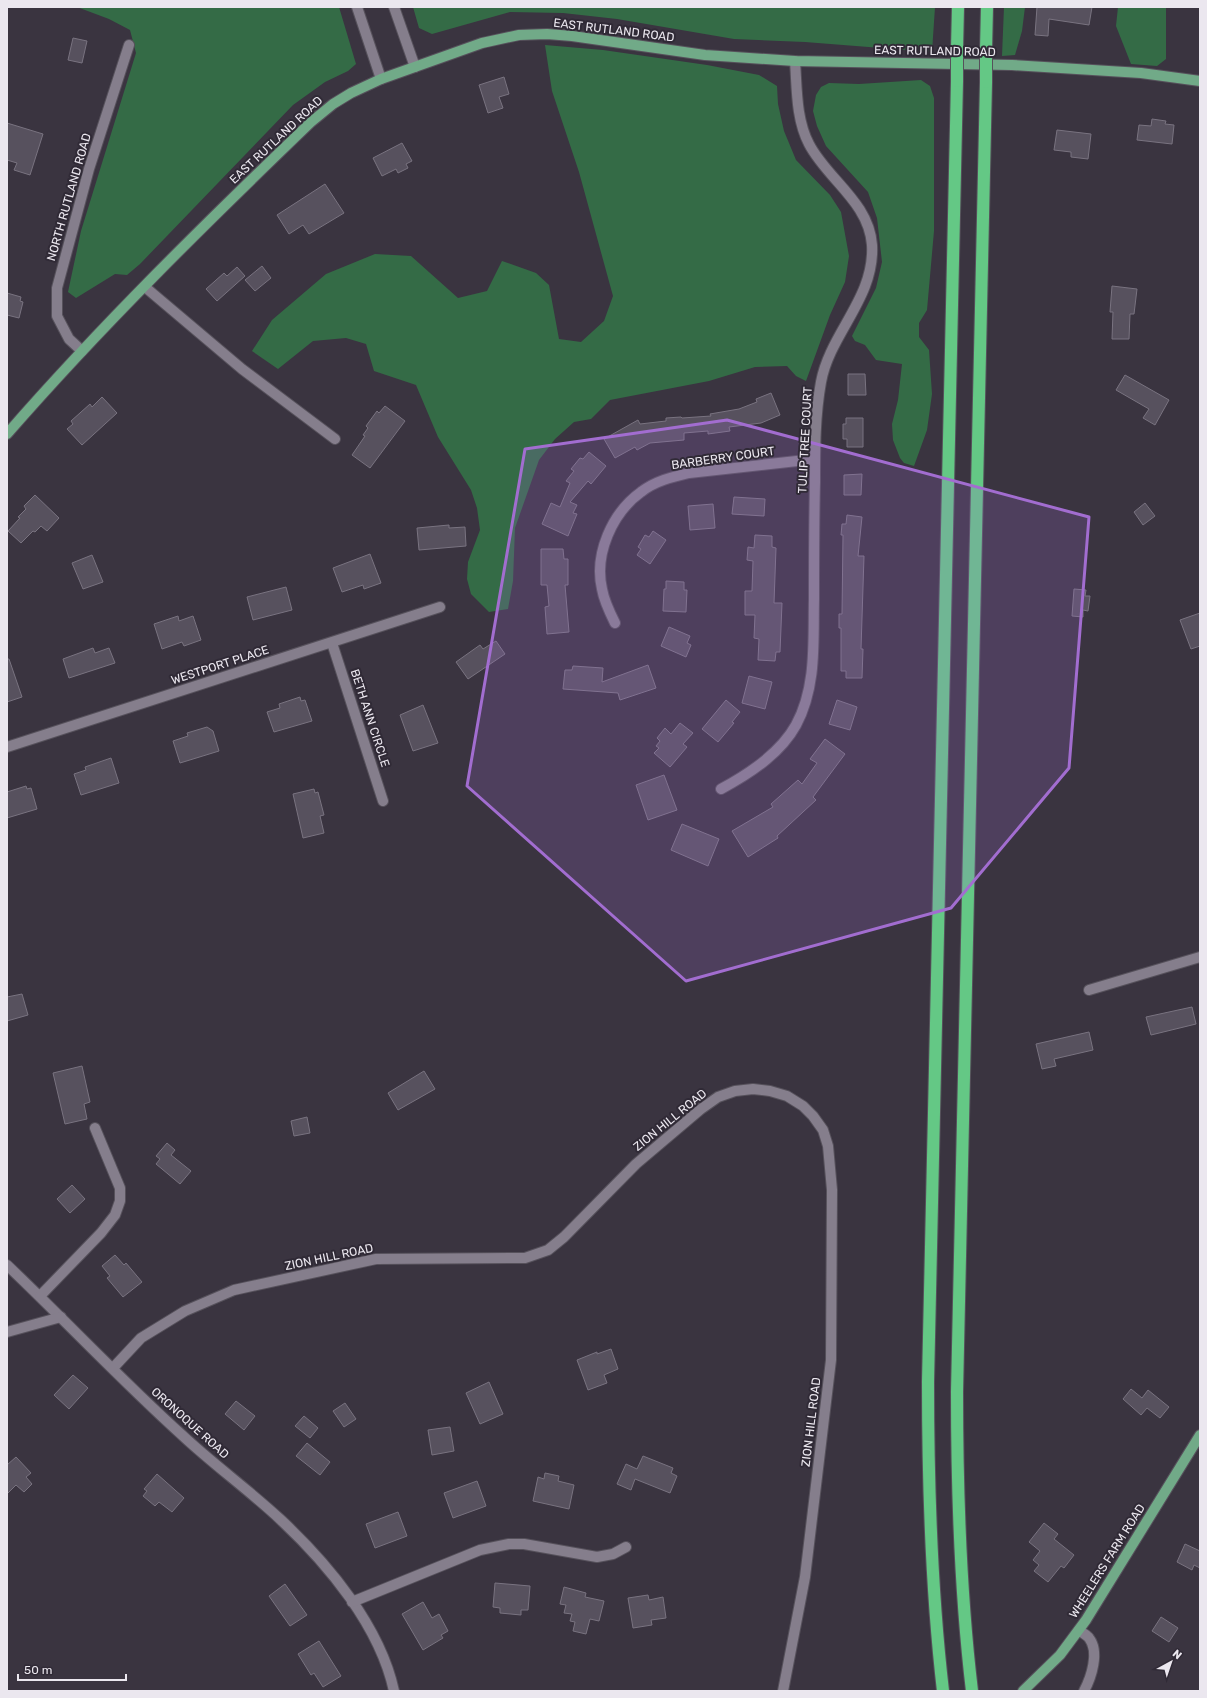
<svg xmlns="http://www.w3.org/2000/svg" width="1207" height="1698" font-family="Rubik,sans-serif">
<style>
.green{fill:#346b46}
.building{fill:#57515e;stroke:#797380}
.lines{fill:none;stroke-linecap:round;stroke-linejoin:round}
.minor-casing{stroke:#56515b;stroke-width:12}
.major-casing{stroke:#56515b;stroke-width:12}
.highway-casing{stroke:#56515b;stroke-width:14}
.minor{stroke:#857e8c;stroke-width:10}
.major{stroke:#71aa88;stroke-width:10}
.highway{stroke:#64c885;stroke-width:12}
.highway-bridge-casing{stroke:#56515b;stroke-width:14;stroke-linecap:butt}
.highway-bridge{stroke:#64c885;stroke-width:12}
.marked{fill:#a26dd0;fill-opacity:0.2;stroke:#a26dd0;stroke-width:3;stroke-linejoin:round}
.labels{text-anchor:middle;stroke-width:4;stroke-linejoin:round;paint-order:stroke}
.street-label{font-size:12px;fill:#ebe7ef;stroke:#302a36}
</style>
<rect width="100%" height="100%" fill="#3a3440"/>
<g class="green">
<polygon points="77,7 339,7 356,64 348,71 325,82 293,105 140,264 127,275 115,274 76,298 68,292 81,231 136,53 130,30 109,19"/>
<polygon points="413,7 935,7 932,52 805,42 734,39 617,19 563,13 510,12 432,34 419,28"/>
<polygon points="1004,7 1025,7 1022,31 1015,55 1002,56"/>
<polygon points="1118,7 1166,7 1166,59 1157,66 1131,64 1116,26"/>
<polygon points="545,45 603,50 707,65 759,75 777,86 778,104 784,131 796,160 830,195 841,212 849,256 845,282 830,315 806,381 796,376 787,366 755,367 709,381 610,400 591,419 574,422 555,439 539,460 515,528 513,581 508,609 489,612 471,594 467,579 468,562 480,530 477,508 471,490 438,437 416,385 374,371 366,344 346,338 313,341 278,369 252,351 272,320 326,274 375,254 411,256 458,298 487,291 502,261 536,273 549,285 559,339 581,342 604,321 613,296 579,172 552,91"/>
<polygon points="921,80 930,86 934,98 934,231 927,310 919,323 919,337 929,350 932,394 927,430 914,466 904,463 900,458 893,440 892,424 898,400 902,364 876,360 865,345 855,341 852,336 876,288 882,262 877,218 868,192 826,146 817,126 813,111 816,95 821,87 829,83 859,84"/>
</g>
<g class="building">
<polygon points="1037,7 1092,7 1089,25 1049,19 1048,36 1035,35"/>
<polygon points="73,38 87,41 82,63 68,60"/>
<polygon points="504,77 509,94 499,97 503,108 488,113 479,85"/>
<polygon points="1152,119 1166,121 1165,124 1174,125 1172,144 1137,140 1139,125 1151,126"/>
<polygon points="7,123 43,134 30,175 14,170 17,163 7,160"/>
<polygon points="1057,130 1091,134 1088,159 1071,157 1071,152 1054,150"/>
<polygon points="402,143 412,161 406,164 408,168 398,173 396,169 382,176 373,158"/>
<polygon points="325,184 344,213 309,234 303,225 289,234 277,215"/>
<polygon points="262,266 271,278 255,291 245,280"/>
<polygon points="237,267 245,276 217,301 206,289 224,273 227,276"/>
<polygon points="1112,286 1137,289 1134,314 1130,314 1129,339 1112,339 1113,312 1110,312"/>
<polygon points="7,293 21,297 20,301 23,302 19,318 7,315"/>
<polygon points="848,374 865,374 866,395 848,395"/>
<polygon points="1125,375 1169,400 1155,425 1143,418 1149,409 1116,390"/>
<polygon points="771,393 780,415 761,423 729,427 730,431 708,434 708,431 684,433 684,440 650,443 637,450 635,447 615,458 604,439 638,420 640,424 666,421 666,418 681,417 682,418 711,416 710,414 739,409 757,402 756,399"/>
<polygon points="102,397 117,413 82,445 67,429 73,424 71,421 90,404 92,407"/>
<polygon points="385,406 405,421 370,468 352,455 365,436 363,435 368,428 366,426 377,411 379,413"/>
<polygon points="846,418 863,418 863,447 847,447 847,439 843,439 843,424 846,424"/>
<polygon points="589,452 606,466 591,484 588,481 570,502 577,505 573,513 577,514 568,536 542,524 551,503 560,507 570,483 566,481 574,471 571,469 580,458 583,459"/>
<polygon points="862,474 861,495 844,495 844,475"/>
<polygon points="35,495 59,518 47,531 41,526 35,532 33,531 21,543 8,531 20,518 18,517 26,509 24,506"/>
<polygon points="734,497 765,499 764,516 732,514"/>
<polygon points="1145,503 1155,516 1143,525 1134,512"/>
<polygon points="713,504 715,528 690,530 688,506"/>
<polygon points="847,515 862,517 858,556 864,556 861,649 863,649 862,678 846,678 846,671 841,671 841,628 839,628 839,614 842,614 843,535 841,535 842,524 846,524"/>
<polygon points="449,525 449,528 465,527 466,546 419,550 417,528"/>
<polygon points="653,531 666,540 650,564 637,555 641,549 638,547 645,535 649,537"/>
<polygon points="755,535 772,536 772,547 776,548 774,603 782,603 780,652 776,652 775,661 758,660 759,639 754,638 755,615 745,615 745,591 752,591 753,561 747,560 748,547 754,548"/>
<polygon points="541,549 563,549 564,559 568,559 568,585 565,585 569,632 547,634 545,607 549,606 547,585 541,585"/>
<polygon points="370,554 381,583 364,589 363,585 342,592 333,568"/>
<polygon points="92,555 103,582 83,589 72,563"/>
<polygon points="666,581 684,582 684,590 687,590 686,612 663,611 664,589 666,589"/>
<polygon points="286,587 292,610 253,620 247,597"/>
<polygon points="1074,589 1086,590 1085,596 1090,596 1088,611 1083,610 1083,617 1072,616"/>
<polygon points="1200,613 1200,646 1191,649 1180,620"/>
<polygon points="178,616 179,621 193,616 201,640 184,646 182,642 162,649 154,624"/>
<polygon points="669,627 690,636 687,643 691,645 686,657 661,646"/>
<polygon points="496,641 505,654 468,679 456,662 480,645 483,649"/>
<polygon points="93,648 95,653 109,648 115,663 69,678 63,659"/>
<polygon points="7,659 9,659 22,697 7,702"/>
<polygon points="648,665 656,688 620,700 618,693 563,689 565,670 572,670 573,666 603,668 602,682"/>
<polygon points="749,676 772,682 765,709 742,703"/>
<polygon points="300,697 301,701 305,700 312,721 274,732 267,712 280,708 279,704"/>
<polygon points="726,700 740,712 732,722 734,723 718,742 702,729"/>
<polygon points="837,700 857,707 850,730 829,724"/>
<polygon points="423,705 438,743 413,751 400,715"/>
<polygon points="680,723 693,733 683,744 687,747 670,767 654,753 659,748 656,746 660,741 657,738 665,728 671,734"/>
<polygon points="207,727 213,731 219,751 180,763 173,741 188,736 187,733"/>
<polygon points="825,739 845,754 813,797 816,800 777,836 778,838 748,857 732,831 773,807 771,804 798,780 802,784 817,763 810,759"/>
<polygon points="111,758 119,783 81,795 74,774 86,770 85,767"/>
<polygon points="664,775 677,810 648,820 636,785"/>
<polygon points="26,786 27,789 31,788 37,809 7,818 7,792"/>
<polygon points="314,789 315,793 318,792 324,815 320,816 324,833 303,838 293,794"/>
<polygon points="682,824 719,839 708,866 671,850"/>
<polygon points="22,994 28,1015 7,1021 7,997"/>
<polygon points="1192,1007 1196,1024 1151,1035 1146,1017"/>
<polygon points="1089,1032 1093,1050 1054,1059 1056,1066 1042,1069 1036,1044"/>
<polygon points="82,1066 90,1102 84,1104 87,1119 65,1124 53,1073"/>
<polygon points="424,1071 435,1089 398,1110 388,1093"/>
<polygon points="307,1117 310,1133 294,1136 291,1121"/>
<polygon points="167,1143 175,1150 171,1155 191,1171 180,1184 156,1164 160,1159 156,1156"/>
<polygon points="72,1185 85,1199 70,1213 57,1199"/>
<polygon points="115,1255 124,1265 126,1263 142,1282 123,1297 107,1278 110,1276 102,1266"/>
<polygon points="611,1349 618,1369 604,1375 607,1383 588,1390 577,1360 597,1352 597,1354"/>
<polygon points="73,1375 88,1388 69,1409 54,1395"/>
<polygon points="489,1382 503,1414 480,1424 466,1393"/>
<polygon points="1131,1389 1142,1398 1148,1390 1169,1407 1160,1418 1147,1408 1141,1415 1123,1399"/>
<polygon points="236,1401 255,1416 244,1430 225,1414"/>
<polygon points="345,1403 356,1419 344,1427 333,1411"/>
<polygon points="304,1416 318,1428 310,1438 295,1426"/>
<polygon points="450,1427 454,1451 432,1455 428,1430"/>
<polygon points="307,1443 330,1462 320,1475 296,1456"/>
<polygon points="643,1456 673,1468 671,1473 677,1476 670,1493 635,1479 631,1490 617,1484 626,1464 637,1469"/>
<polygon points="16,1457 31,1473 26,1477 32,1484 24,1492 16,1485 7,1494 7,1465"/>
<polygon points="545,1473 559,1476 558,1481 574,1485 569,1509 533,1501 538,1477 544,1479"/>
<polygon points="157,1474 184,1498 172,1512 159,1502 155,1506 143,1496 147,1491 144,1489"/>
<polygon points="477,1481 486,1506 453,1518 444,1493"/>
<polygon points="398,1512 407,1536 375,1548 366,1524"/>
<polygon points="1044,1523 1058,1534 1054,1539 1074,1555 1064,1568 1061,1566 1048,1582 1034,1571 1039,1565 1033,1560 1040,1551 1029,1542"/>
<polygon points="1185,1544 1200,1551 1200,1568 1194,1565 1192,1570 1177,1562"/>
<polygon points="495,1583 530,1586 528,1610 521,1610 521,1615 500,1613 500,1608 493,1607"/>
<polygon points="285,1584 307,1615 290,1626 269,1596"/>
<polygon points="564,1587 586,1593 585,1597 604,1601 599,1621 590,1619 586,1634 573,1631 575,1622 570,1621 572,1614 564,1613 566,1605 560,1604"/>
<polygon points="648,1595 649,1600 663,1597 666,1618 651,1620 652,1625 633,1628 628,1598"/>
<polygon points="423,1602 432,1618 439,1614 448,1631 441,1635 443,1638 423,1650 402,1614"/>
<polygon points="1161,1617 1178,1628 1169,1642 1152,1631"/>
<polygon points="319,1641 341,1676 323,1687 314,1673 311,1675 298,1654"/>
</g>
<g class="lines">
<g class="minor-casing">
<g id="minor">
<polyline points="357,7 381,79"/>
<polyline points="394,7 415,67"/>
<polyline points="145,287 242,369 335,439"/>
<polyline points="82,351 69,339 57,316 57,288 89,169 129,45"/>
<path d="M615,623C610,613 604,601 602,589C594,554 612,513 641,492C655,481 672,477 689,473L815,459"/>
<polyline points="332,643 383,801"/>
<polyline points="7,747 440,607"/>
<path d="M721,789C749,774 780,754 796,725C817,686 813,641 814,599C814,560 814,521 815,482C815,449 815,415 821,382C830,333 875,298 872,245C869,202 827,179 809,144C796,119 797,89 795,61"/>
<polyline points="1089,990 1200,957"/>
<path d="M7,1265C66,1321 122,1381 182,1435C214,1465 249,1490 281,1520C328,1564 380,1626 394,1691"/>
<polyline points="40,1296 101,1233 115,1215 120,1201 120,1188 95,1128"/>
<polyline points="7,1332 61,1317"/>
<polyline points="113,1368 141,1338 185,1311 234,1290 376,1259 525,1258 548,1250 564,1237 636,1164 701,1109 718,1097 735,1091 753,1089 770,1091 787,1096 803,1106 813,1116 823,1130 828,1146 832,1190 831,1360 805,1577 783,1691"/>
<polyline points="352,1602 480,1550 509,1544 524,1544 597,1557 613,1554 626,1547"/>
<path d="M1079,1630C1082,1633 1087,1635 1089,1638C1100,1652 1091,1678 1084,1691"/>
</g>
</g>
<g class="major-casing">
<g id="major">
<path d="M7,434C102,325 207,222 311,122L333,104L351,93L381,79L482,43L519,35L547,34L572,36L705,55L795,61L1012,65L1141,73L1200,81"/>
<polyline points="1023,1691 1060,1655 1086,1620 1200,1435"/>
</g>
</g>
<g class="highway-casing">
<g id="highway">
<polyline points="957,49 958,7"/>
<polyline points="986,50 987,7"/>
<path d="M943,1691C931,1588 928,1486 928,1382L957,81"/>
<path d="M972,1691C960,1591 957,1492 957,1392L986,82"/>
</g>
</g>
<use href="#minor" class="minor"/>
<use href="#major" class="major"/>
<use href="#highway" class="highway"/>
<g class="highway-bridge-casing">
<g id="highway-bridge">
<polyline points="957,81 957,49"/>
<polyline points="986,82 986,50"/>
</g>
</g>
<use href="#highway-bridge" class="highway-bridge"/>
</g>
<path class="marked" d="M727,420L1089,517L1069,768L951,908L686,981L467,786L525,449Z"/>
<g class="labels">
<g class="street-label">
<text transform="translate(614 30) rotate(7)" y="4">EAST RUTLAND ROAD</text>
<text transform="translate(935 51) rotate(1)" y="4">EAST RUTLAND ROAD</text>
<text transform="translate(276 140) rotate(-43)" y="4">EAST RUTLAND ROAD</text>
<text transform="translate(69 197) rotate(-74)" y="4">NORTH RUTLAND ROAD</text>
<text transform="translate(805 440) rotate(-87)" y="4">TULIP TREE COURT</text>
<text transform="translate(723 458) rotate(-8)" y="4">BARBERRY COURT</text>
<text transform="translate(220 665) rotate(-18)" y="4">WESTPORT PLACE</text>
<text transform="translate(370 718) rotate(72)" y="4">BETH ANN CIRCLE</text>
<text transform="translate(670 1120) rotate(-39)" y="4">ZION HILL ROAD</text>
<text transform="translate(329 1257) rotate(-12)" y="4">ZION HILL ROAD</text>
<text transform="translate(811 1422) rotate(-83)" y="4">ZION HILL ROAD</text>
<text transform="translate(190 1423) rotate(42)" y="4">ORONOQUE ROAD</text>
<text transform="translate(1107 1561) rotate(-58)" y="4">WHEELERS FARM ROAD</text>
</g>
</g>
<rect width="1207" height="1698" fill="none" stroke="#ebe7ef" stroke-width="16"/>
<g transform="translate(1171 1662) rotate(40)" stroke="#302a36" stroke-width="3" paint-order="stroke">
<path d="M0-3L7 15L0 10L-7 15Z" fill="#ebe7ef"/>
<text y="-6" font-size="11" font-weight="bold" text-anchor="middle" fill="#ebe7ef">N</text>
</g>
<path d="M18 1674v6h108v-6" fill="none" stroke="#ebe7ef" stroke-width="2"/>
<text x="24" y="1674" font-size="12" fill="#ebe7ef" stroke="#302a36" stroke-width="3" paint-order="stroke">50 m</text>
</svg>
